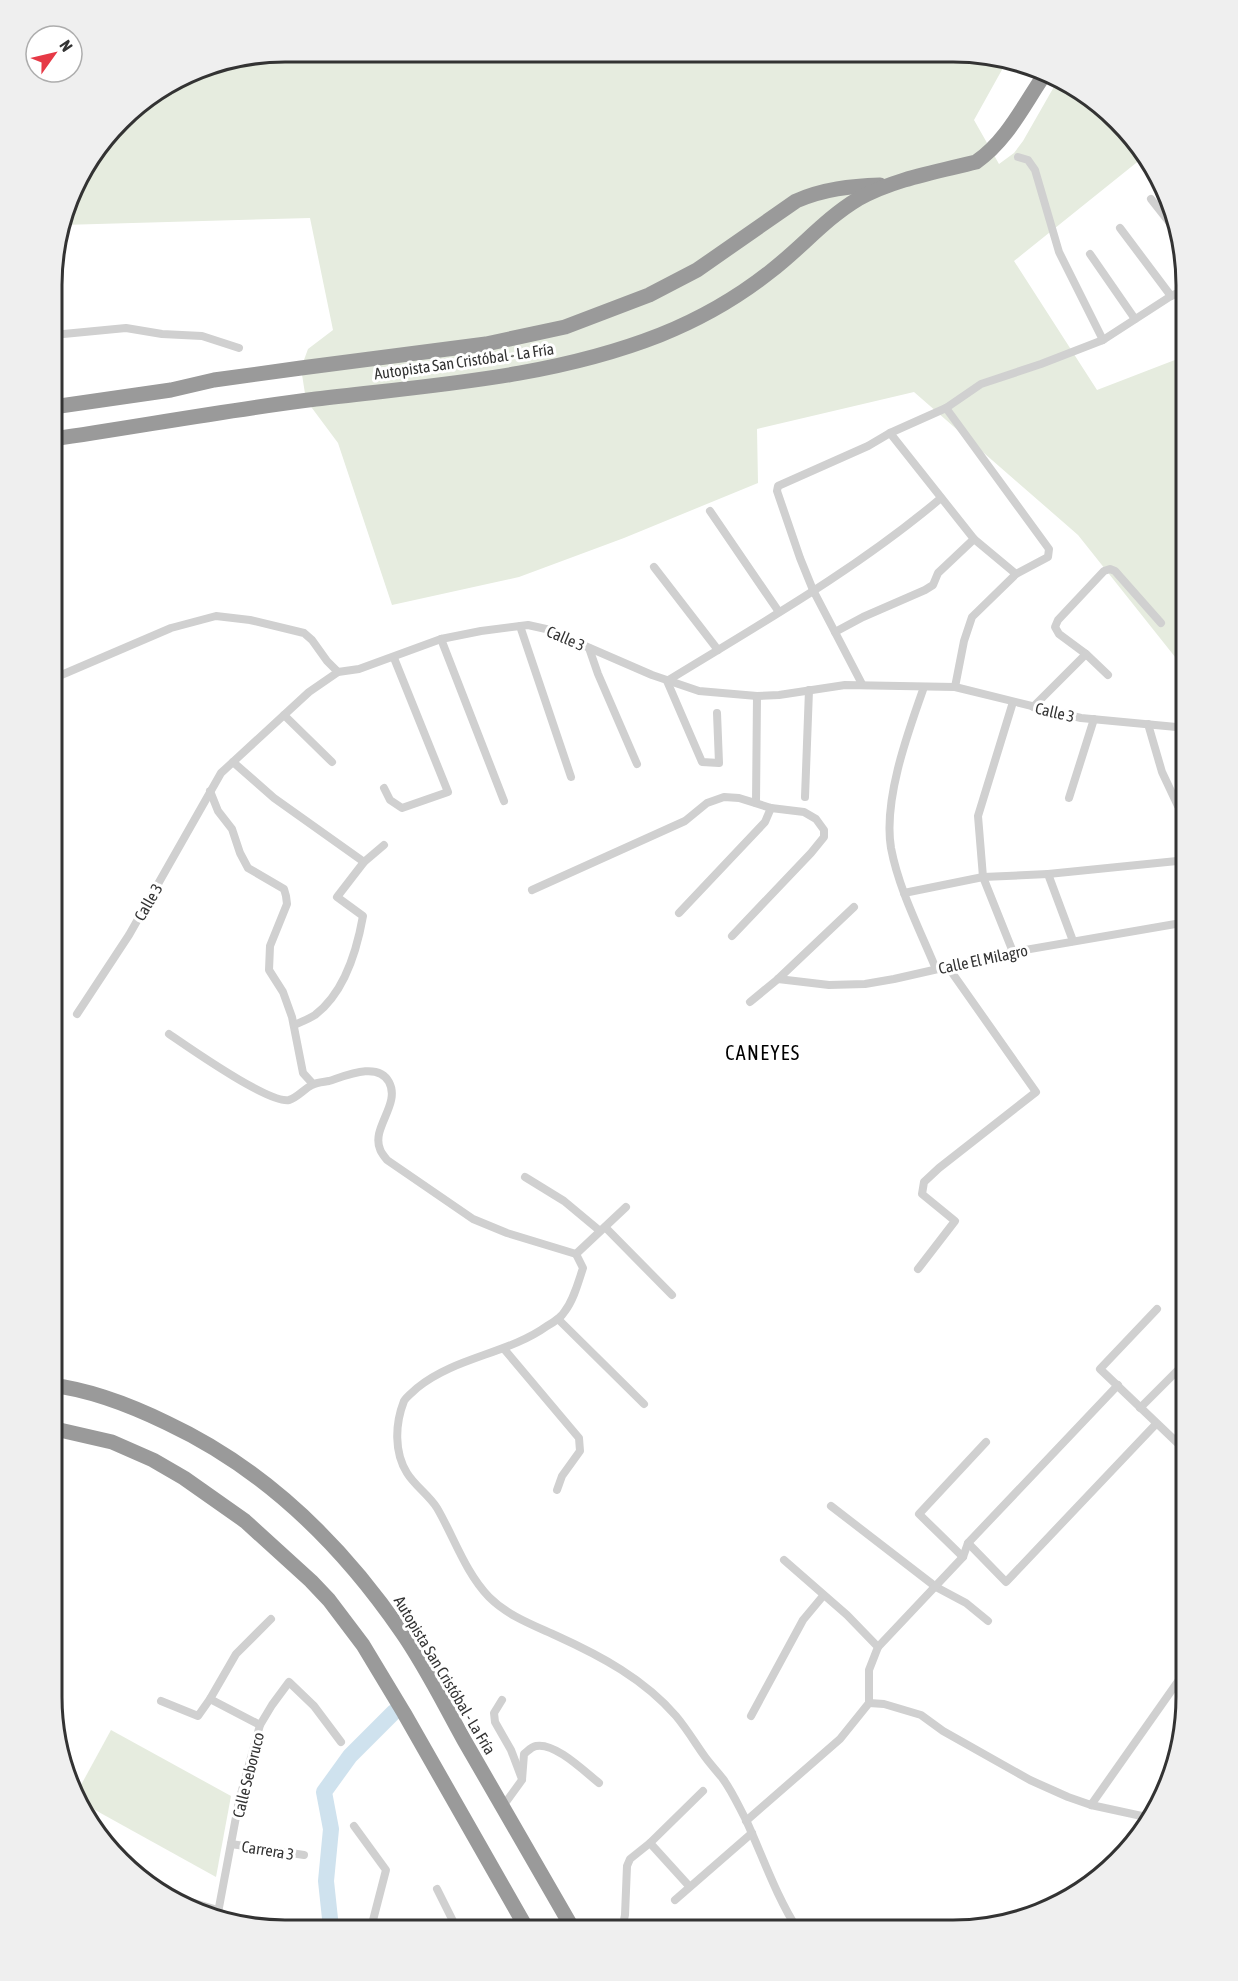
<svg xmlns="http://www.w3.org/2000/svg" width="1238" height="1981" font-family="'Asap Condensed',sans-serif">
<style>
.green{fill:#e6ecdf}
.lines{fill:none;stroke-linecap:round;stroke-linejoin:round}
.river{stroke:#cfe2ee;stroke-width:16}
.street{stroke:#d0d0d0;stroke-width:8}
.highway{stroke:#9a9a9a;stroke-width:15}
.labels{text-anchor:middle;stroke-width:6;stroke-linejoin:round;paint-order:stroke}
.street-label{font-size:16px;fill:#333;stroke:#fff}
.quarter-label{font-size:20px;letter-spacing:1.5px;fill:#000;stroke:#fff}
.rim{fill:none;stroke:#333;stroke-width:3}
</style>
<rect width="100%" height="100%" fill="#fff"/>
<g class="green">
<polygon points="285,51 984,53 1008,59 974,120 999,164 1014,153 1023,141 1059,78 1096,99 1139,143 1146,155 1014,261 1097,390 1180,358 1187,374 1187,672 1078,535 914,392 757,429 758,483 624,538 519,577 392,605 338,443 306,400 301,368 308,349 333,330 310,218 62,225 75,181 130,109 195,69"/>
<polygon points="111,1730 231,1796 216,1877 77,1800 75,1796"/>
</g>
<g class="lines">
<polyline class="river" points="331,1928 326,1881 331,1829 324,1792 350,1756 394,1712"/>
<g class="street">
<polyline points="1018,157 1028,160 1035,170 1059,252 1103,340"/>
<polyline points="1151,199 1177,232"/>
<polyline points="1120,228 1171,296"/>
<polyline points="1090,254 1135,319"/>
<polyline points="53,335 126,328 162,334 202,336 239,348"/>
<polyline points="946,408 1049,549 1048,557 1016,574"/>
<polyline points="890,433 974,539 1016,574 972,617 964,641 955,687"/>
<polyline points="710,511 779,612"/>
<polyline points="53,567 56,566"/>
<polyline points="654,567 718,650"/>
<polyline points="520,626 571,777"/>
<polyline points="835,632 863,617 925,590 933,585 938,573 974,539"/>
<polyline points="441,639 504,801"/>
<polyline points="589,648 598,674 637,764"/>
<polyline points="1108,675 1086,654 1059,634 1055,627 1058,620 1104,571 1110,569 1115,571 1161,623"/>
<polyline points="52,679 171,628 216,616 250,620 304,633 312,640 327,661 338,672"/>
<polyline points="862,684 813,590 800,558 777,491 778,486 868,446 890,433 946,408 981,384 1041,364 1103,340 1171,296 1187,289"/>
<path d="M924,687C908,732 883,800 891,848C899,890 920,930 936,969"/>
<polyline points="1033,707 1086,654"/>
<path d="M717,713L719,763L702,762L667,681C760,624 857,569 941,498"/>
<polyline points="284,715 332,762"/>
<polyline points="1148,724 1162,772 1178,806"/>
<polyline points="233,762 274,798 364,862"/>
<polyline points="384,788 390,800 402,808 448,792 394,658"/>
<polyline points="210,791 218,811 232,829 240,853 248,868 284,889 286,896 287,904 270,946 269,970 283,992 292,1017 303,1073 313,1084"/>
<polyline points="805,797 809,690"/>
<polyline points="1069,798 1094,719"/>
<polyline points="756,803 757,696"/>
<polyline points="532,890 685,821 707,803 724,797 739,798 771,808 804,812 816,819 824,830 824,837 811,853 732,936"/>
<polyline points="904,893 983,877 1048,874"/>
<polyline points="679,913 765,822 771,808"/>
<polyline points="1073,941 1048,874 1187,860"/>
<polyline points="1013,952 983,877 978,816 1013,702"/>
<polyline points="778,979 829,985 865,984 894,979 1013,952 1187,922"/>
<polyline points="750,1002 778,979 854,907"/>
<polyline points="77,1014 129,935 221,773 309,692 338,672 359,669 441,639 481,631 528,625 546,629 652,675 699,691 757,696 779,695 845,685 955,687 1081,718 1187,728"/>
<path d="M294,1025C301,1022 309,1019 315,1015C344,993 357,950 363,916L337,897L364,862L384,845"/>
<path d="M169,1034C188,1047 269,1104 289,1100C297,1098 304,1089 312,1085C317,1082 324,1082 329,1081C345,1076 378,1061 389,1082C401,1104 371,1128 380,1149C381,1153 385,1157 387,1160L473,1219L507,1233L576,1254L583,1268C578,1283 574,1299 565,1311C561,1318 554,1322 547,1326C508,1354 455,1357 417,1388C413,1392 407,1396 404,1401C395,1424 394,1452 407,1473C415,1486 429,1495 437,1508C454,1537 465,1572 489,1597C508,1616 533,1625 557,1636C601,1656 644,1679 676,1716C686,1728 694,1741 703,1754C709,1763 717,1771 723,1779C732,1791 739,1807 746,1820C763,1857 776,1896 798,1930"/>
<polyline points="525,1177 564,1201 600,1231"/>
<polyline points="605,1227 672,1295"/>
<polyline points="576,1254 626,1207"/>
<polyline points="918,1269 955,1221 922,1194 924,1182 939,1168 1036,1092 948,967"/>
<polyline points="1157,1309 1100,1369 1187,1452"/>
<polyline points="558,1319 644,1404"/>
<polyline points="504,1349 579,1438 580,1451 562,1476 557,1490"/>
<polyline points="1140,1408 1187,1361"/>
<polyline points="831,1506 936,1587 966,1603 988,1621"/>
<polyline points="968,1543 1006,1582 1156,1424"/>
<polyline points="963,1557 919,1514 986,1442"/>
<polyline points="878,1647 963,1557 968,1543 1118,1385"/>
<polyline points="210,1699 260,1725"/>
<polyline points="502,1700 494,1713 495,1722 511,1750 522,1779"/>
<polyline points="161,1701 198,1716 210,1699 236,1654 271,1619"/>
<polyline points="869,1703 884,1704 921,1715 943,1731 1030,1780 1068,1797 1091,1805 1151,1818"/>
<polyline points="751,1716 803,1620 823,1596"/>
<polyline points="1091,1805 1186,1670"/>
<path d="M503,1806L522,1780L524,1754C528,1751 531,1747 536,1746C555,1742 585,1772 599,1783"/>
<polyline points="746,1821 840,1739 869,1703 869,1670 878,1647 847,1615 784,1560"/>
<polyline points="354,1826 386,1870 371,1928"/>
<polyline points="231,1844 304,1855"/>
<path d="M137,1876C162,1894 188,1902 218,1910"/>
<polyline points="689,1886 650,1843 703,1791"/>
<polyline points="437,1889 457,1929"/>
<polyline points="675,1900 752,1833"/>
<polyline points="217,1918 239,1801 260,1725 272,1705 289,1682 314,1706 341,1742"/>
<polyline points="622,1929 625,1915 627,1866 630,1859 650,1843"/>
</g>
<g class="highway">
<path d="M53,407L171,390L214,380L301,368L486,344L565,327L649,295L697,270L796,201C823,189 851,186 880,185"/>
<path d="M53,439C141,426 228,410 316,399C432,385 551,378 660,335C700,319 737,298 771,271C801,248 826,218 858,199C894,179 936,172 976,162C1008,140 1025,102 1047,71"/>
<path d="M51,1385C92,1390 130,1405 167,1423C263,1468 341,1544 401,1631C425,1665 444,1704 464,1740C501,1803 537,1866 573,1929"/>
<polyline points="51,1428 112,1442 153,1460 184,1478 245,1521 311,1581 329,1600 363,1645 404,1713 527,1929"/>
</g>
</g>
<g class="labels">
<g class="street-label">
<text transform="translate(464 361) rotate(-8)" y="6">Autopista San Cristóbal - La Fría</text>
<text transform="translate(566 638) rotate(23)" y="6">Calle 3</text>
<text transform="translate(1055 712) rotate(13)" y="6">Calle 3</text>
<text transform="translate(148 902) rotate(-60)" y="6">Calle 3</text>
<text transform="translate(983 959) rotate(-12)" y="6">Calle El Milagro</text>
<text transform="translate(445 1675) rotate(59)" y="6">Autopista San Cristóbal - La Fría</text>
<text transform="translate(248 1775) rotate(-76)" y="6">Calle Seboruco</text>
<text transform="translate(268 1850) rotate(9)" y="6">Carrera 3</text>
</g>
<g class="quarter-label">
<text x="763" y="1060">CANEYES</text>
</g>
</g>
<path d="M0 0H1238V1981H0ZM285 62H953A223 223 0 0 1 1176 285V1697A223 223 0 0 1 953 1920H285A223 223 0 0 1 62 1697V285A223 223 0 0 1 285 62Z" fill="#efefef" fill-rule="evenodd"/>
<path class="rim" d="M285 62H953A223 223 0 0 1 1176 285V1697A223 223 0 0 1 953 1920H285A223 223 0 0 1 62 1697V285A223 223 0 0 1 285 62Z"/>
<g transform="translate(54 54) rotate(56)"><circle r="28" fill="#ffffff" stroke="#adadad" stroke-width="1.5"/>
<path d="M0-4.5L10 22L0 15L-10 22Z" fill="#e63946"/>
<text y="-9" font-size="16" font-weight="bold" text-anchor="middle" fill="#333333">N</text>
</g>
</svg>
